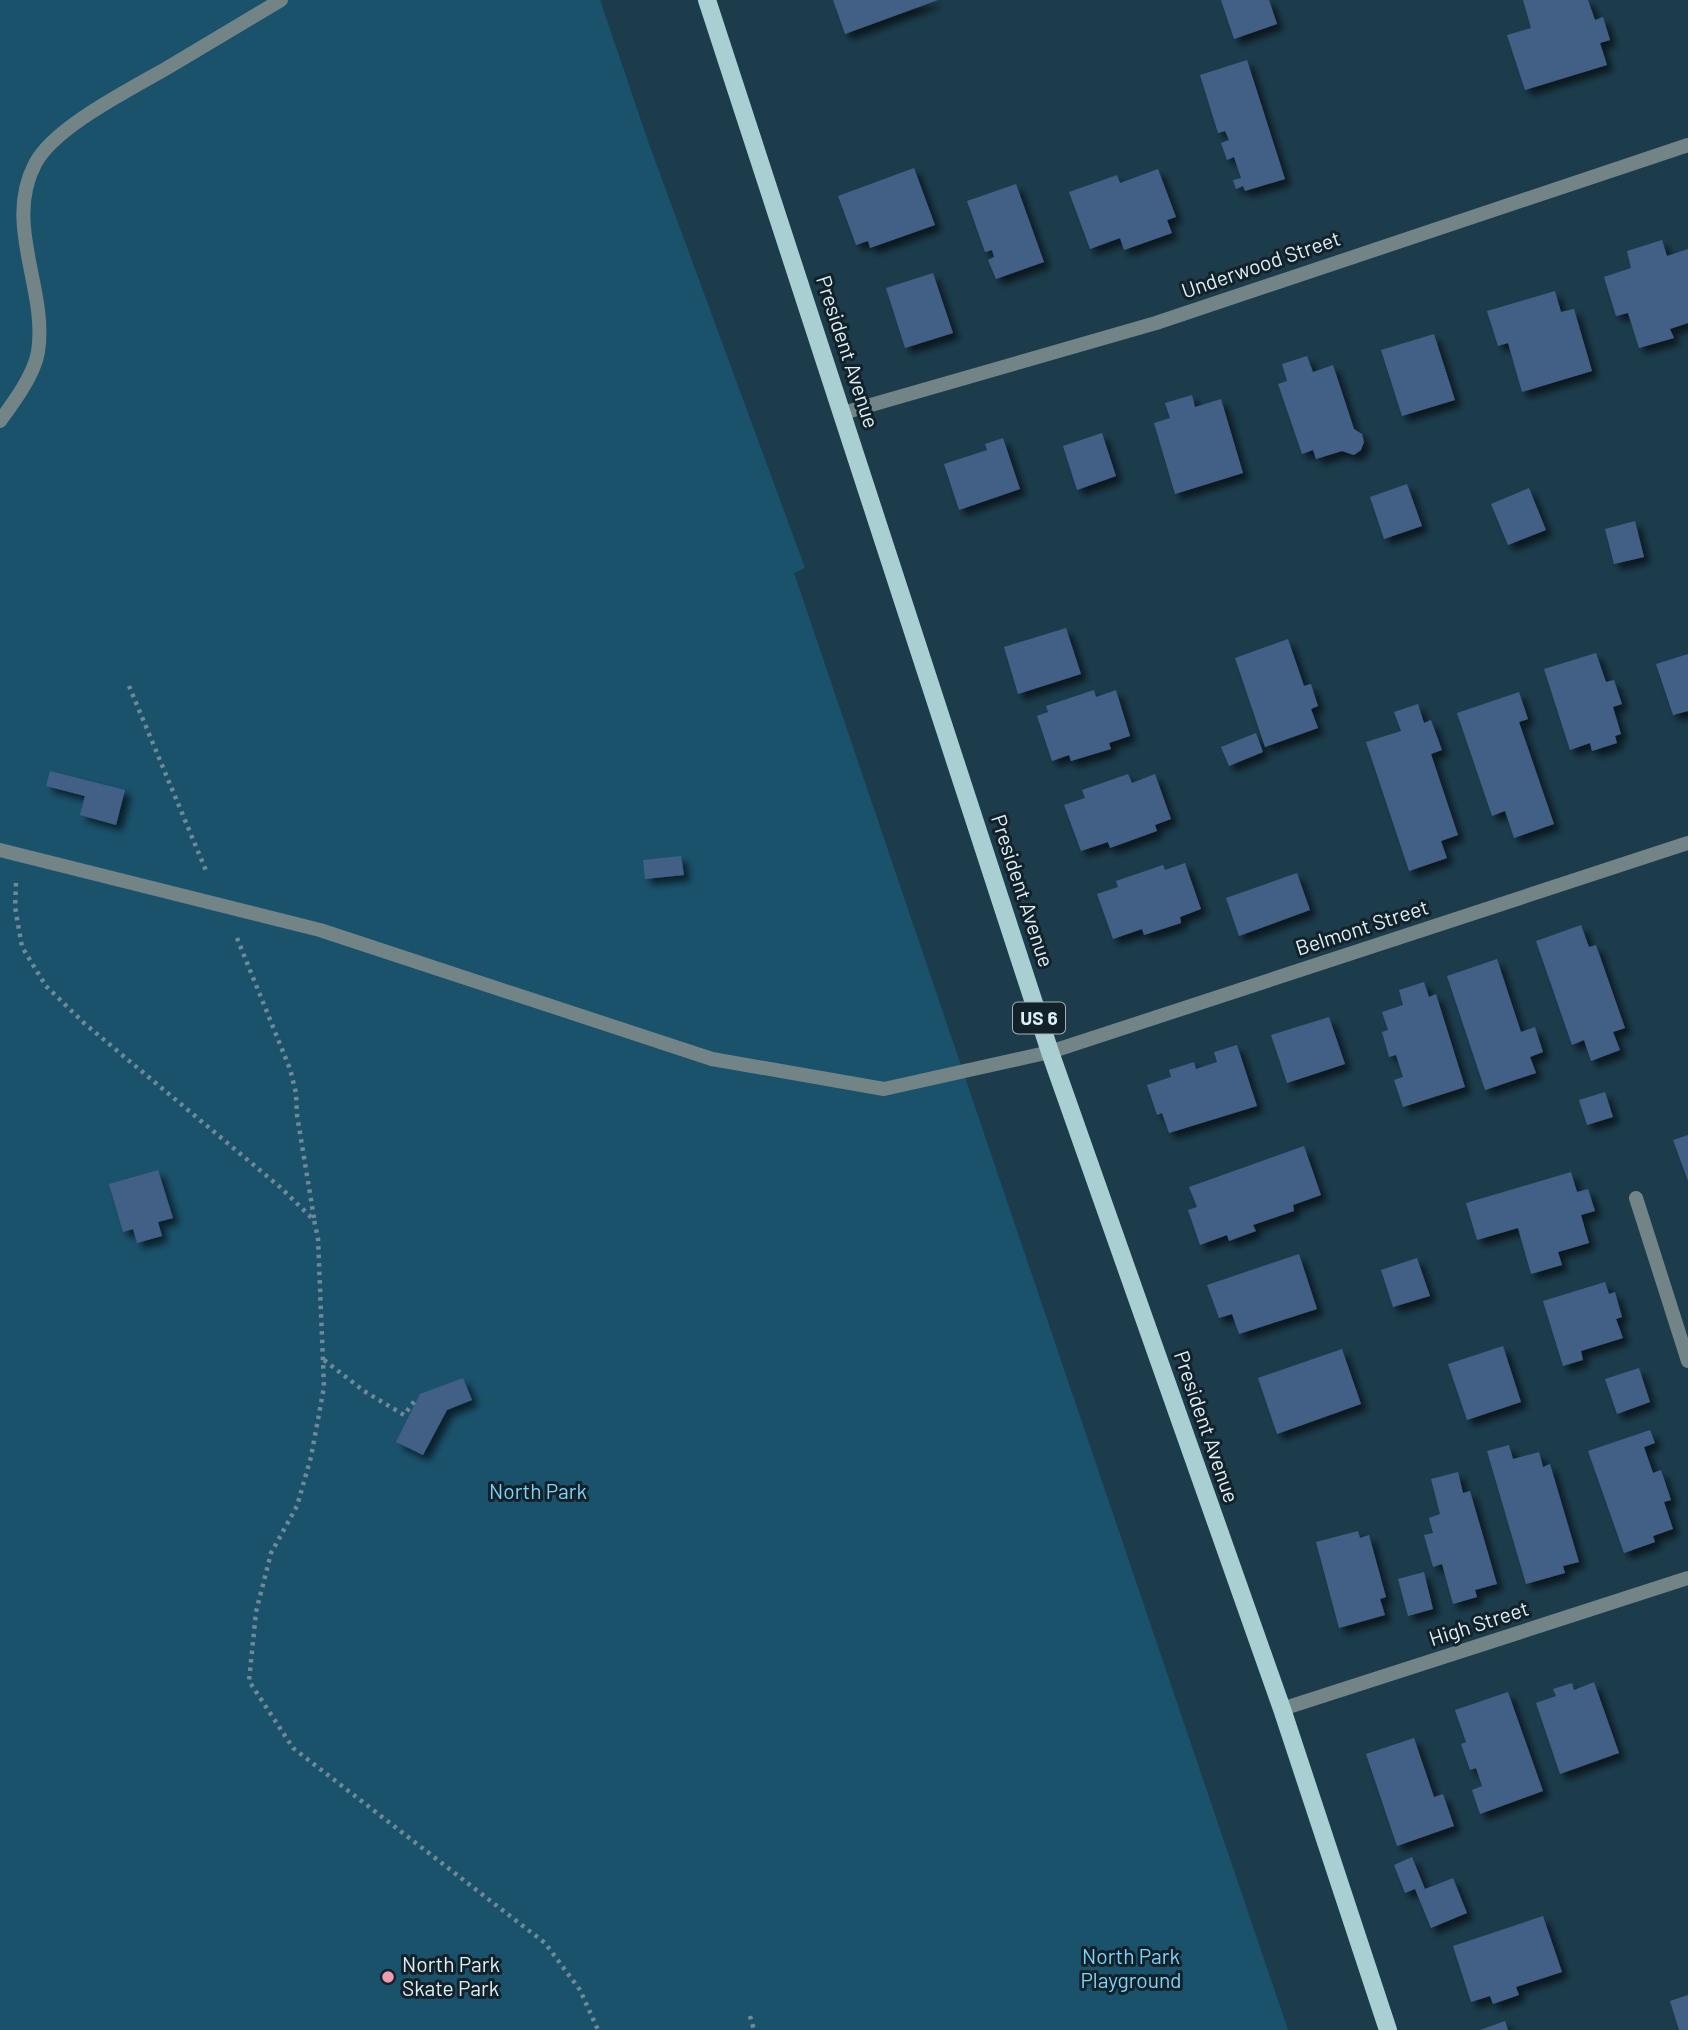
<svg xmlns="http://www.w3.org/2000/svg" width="1688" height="2030" font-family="Barlow,sans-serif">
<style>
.green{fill:#1a526c}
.building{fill:#435e85;filter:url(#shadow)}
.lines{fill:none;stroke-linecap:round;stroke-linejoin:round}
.path{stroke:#6f8996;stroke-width:4.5;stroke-dasharray:3.5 5;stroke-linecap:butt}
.lane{stroke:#728486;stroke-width:14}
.street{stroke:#728486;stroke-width:14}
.primary{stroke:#aacfd3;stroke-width:18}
.poi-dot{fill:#f29ab0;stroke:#132128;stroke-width:2.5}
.labels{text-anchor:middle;stroke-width:6;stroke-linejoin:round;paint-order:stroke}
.shield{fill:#132128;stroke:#a0b1ba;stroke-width:2}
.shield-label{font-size:19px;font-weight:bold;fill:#ddeff9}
.street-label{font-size:21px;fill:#ddeff9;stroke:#132128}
.park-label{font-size:21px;fill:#7ed2fc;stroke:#132128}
.poi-label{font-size:21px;fill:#ddeff9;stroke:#132128;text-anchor:start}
</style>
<defs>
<filter id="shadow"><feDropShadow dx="6" dy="6" stdDeviation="3.5" flood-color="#0009"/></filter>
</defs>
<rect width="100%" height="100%" fill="#1c3c4c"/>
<polygon class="green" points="0,0 600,0 649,144 805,568 794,573 1288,2030 0,2030"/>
<g class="building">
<polygon points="833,0 938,0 845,34"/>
<polygon points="1221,0 1269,0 1277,24 1234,39"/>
<polygon points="1523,0 1588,0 1595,20 1603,17 1610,40 1600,43 1607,65 1525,90 1507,35 1531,28"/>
<polygon points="1247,60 1285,179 1245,191 1243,186 1236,189 1233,180 1241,178 1234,157 1227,160 1221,143 1229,140 1225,131 1218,133 1200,75"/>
<polygon points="914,168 935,225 870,248 868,241 856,245 838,196"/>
<polygon points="1158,169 1176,217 1167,220 1172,233 1124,250 1120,238 1090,249 1069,192 1117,175 1120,183"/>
<polygon points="1016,184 1044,262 996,279 988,260 994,257 992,250 985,252 967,201"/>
<polygon points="1662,240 1667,256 1688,249 1688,323 1670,329 1674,338 1639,348 1628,313 1616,316 1604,277 1631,268 1627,251"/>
<polygon points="933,273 953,333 905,348 886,288"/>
<polygon points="1555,291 1561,312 1574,309 1592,371 1522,392 1508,343 1498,346 1487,311"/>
<polygon points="1434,334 1455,400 1402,416 1381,350"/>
<polygon points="1307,356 1313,372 1333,365 1354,429 1362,434 1364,442 1361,450 1354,455 1342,451 1316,459 1313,450 1302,454 1278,384 1287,381 1282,364"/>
<polygon points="1192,395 1195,407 1221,399 1243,473 1175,494 1154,423 1170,418 1165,403"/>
<polygon points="1102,433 1116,476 1077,490 1063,446"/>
<polygon points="1003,438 1020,489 959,510 944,464 987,450 985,444"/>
<polygon points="1407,484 1422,526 1384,539 1370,497"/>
<polygon points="1529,488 1546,530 1508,545 1491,504"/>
<polygon points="1635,521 1644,557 1614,564 1605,529"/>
<polygon points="1066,628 1081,674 1018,694 1004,647"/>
<polygon points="1288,639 1304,686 1311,684 1318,706 1311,709 1318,728 1265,747 1235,658"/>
<polygon points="1596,653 1606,682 1614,680 1622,704 1613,707 1621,734 1615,736 1617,743 1592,751 1590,743 1570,750 1544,669"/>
<polygon points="1688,654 1688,711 1673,715 1656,664"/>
<polygon points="1094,690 1096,697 1116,690 1130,736 1109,743 1111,749 1071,761 1069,755 1052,761 1037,716 1048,712 1046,706"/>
<polygon points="1519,692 1528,719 1519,722 1554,824 1514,838 1505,811 1492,816 1457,713"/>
<polygon points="1418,704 1424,723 1431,720 1442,750 1431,754 1458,835 1441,841 1447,858 1409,871 1366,742 1401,731 1394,712"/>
<polygon points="1256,733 1263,752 1229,766 1221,747"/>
<polygon points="50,771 125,790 116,825 80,815 85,796 46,786"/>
<polygon points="1128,774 1132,783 1155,774 1171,819 1155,825 1157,831 1110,848 1108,842 1081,851 1064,805 1085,798 1082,790"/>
<polygon points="681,856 684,875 645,879 643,860"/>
<polygon points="1185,863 1201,909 1180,917 1181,923 1144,935 1142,929 1113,939 1097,894 1118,887 1116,881 1163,865 1165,870"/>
<polygon points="1297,873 1310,910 1239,936 1226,898"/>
<polygon points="1581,925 1589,947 1596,945 1625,1028 1613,1032 1620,1050 1591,1061 1584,1040 1572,1045 1536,941"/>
<polygon points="1497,959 1521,1032 1535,1027 1543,1052 1530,1057 1536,1073 1485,1090 1447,976"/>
<polygon points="1424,982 1429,997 1436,994 1465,1087 1403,1107 1394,1080 1403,1077 1396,1055 1389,1057 1382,1032 1388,1030 1382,1012 1403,1005 1399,990"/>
<polygon points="1329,1017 1345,1064 1287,1083 1271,1035"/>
<polygon points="1237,1045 1257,1106 1169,1133 1162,1113 1157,1115 1147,1085 1171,1077 1169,1070 1194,1062 1196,1069 1217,1062 1214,1052"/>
<polygon points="1605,1092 1613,1117 1587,1125 1579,1100"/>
<polygon points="1688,1135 1688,1181 1673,1140"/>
<polygon points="1304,1146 1321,1195 1293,1205 1294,1211 1253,1225 1256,1231 1229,1241 1227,1235 1200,1245 1188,1210 1197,1207 1189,1187"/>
<polygon points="158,1170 173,1218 158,1222 162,1236 137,1243 133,1229 123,1232 109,1184"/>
<polygon points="1571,1172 1577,1192 1588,1189 1595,1211 1581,1215 1589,1243 1558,1252 1562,1265 1531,1274 1518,1228 1477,1240 1466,1203"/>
<polygon points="1299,1254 1317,1309 1239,1334 1232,1314 1219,1318 1207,1285"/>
<polygon points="1417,1258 1430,1296 1393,1307 1381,1270"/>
<polygon points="1605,1282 1609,1294 1615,1292 1622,1317 1616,1319 1623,1338 1581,1351 1583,1360 1563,1366 1543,1301"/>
<polygon points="1503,1346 1521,1402 1467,1420 1448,1364"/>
<polygon points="1342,1349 1361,1404 1277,1434 1258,1378"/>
<polygon points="1639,1368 1650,1402 1617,1414 1605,1379"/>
<polygon points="463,1378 472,1400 447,1410 423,1455 396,1442 420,1394"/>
<polygon points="1650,1430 1655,1443 1644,1447 1653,1473 1661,1470 1671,1500 1664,1502 1673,1529 1653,1536 1655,1542 1624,1553 1588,1451"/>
<polygon points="1509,1445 1513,1459 1539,1452 1543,1467 1550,1464 1579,1562 1563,1566 1565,1573 1526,1584 1487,1451"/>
<polygon points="1458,1472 1463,1493 1470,1491 1497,1584 1475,1590 1477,1597 1453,1604 1442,1564 1433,1567 1424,1535 1433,1533 1429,1518 1440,1514 1431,1479"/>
<polygon points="1358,1531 1360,1538 1369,1535 1386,1597 1380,1599 1385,1615 1339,1628 1316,1542"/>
<polygon points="1424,1572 1433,1609 1408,1616 1398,1579"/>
<polygon points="1594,1682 1619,1753 1560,1774 1536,1703 1556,1696 1553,1689 1572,1683 1574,1690"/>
<polygon points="1508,1692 1543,1791 1480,1814 1472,1790 1482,1786 1476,1768 1470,1770 1461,1744 1466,1742 1455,1710"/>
<polygon points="1414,1738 1434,1797 1443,1794 1454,1826 1397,1846 1366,1754"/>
<polygon points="1412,1857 1425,1889 1453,1878 1467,1913 1431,1928 1415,1889 1405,1893 1394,1865"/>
<polygon points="1543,1916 1562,1972 1516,1987 1519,1995 1493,2004 1490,1996 1471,2002 1453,1946"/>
<polygon points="1688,1995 1688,2030 1679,2030 1670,2001"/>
<polygon points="1505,2021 1508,2030 1480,2030"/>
</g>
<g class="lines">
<g class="path">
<polyline points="129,686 207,873"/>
<polyline points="16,883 15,907 22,947 46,986 84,1023 280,1187 314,1220 318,1238 324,1387 311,1457 297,1506 271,1553 256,1612 249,1681 293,1748 545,1943 580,1990 598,2030"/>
<polyline points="237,938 290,1069 296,1093 297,1115 314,1218"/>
<polyline points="324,1360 364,1391 404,1415 417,1398"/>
<polyline points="750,2016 754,2030"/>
</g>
<g class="lane">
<path d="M0,421C14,402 34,375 38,352C48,289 3,225 35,164C54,127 131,89 167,68C205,45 243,23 281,0"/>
<polyline points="0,850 320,930 712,1059 884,1089 1050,1052"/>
</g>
<g class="street">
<polyline points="843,413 1156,323 1688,145"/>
<polyline points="1050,1052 1688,843"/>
<polyline points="1636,1198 1688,1361"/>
<polyline points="1282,1709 1688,1578"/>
</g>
<polyline class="primary" points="707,0 1050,1052 1282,1709 1388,2030"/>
</g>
<circle class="poi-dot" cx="388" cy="1977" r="7"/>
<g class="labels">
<rect class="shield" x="1013" y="1002.5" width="52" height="31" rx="5"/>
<g class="shield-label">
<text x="1039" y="1025">US 6</text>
</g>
<g class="street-label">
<text transform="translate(1261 265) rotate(-19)" y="7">Underwood Street</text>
<text transform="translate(847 352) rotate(72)" y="7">President Avenue</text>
<text transform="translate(1022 891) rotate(72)" y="7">President Avenue</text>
<text transform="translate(1362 928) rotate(-18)" y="7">Belmont Street</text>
<text transform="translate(1206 1427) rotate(71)" y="7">President Avenue</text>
<text transform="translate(1479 1624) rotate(-18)" y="7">High Street</text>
</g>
<g class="park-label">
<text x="538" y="1499">North Park</text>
<text x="1131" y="1964">North Park<tspan x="1131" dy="24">Playground</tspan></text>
</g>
<g class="poi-label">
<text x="402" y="1972">North Park<tspan x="402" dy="24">Skate Park</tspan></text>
</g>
</g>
</svg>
